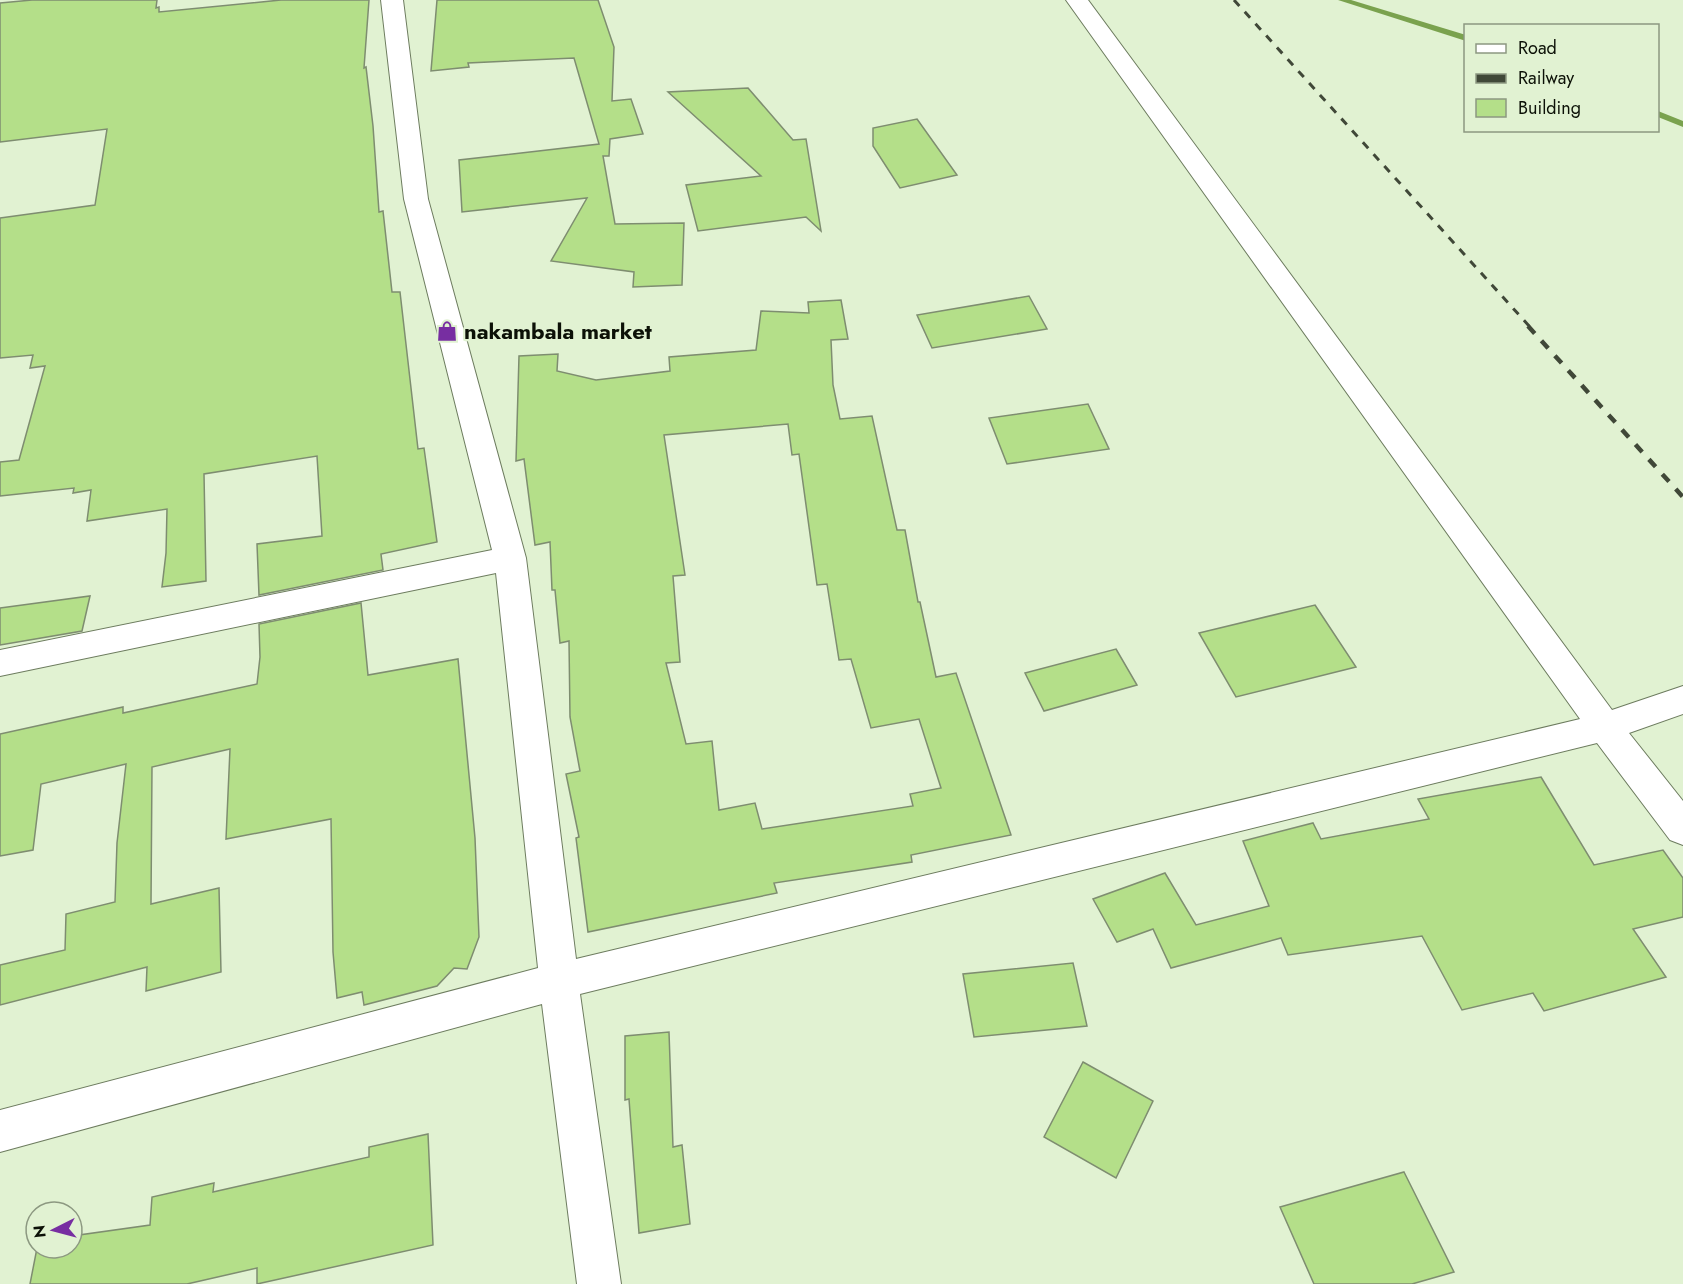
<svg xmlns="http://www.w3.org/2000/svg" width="1683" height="1284" font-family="Jost,sans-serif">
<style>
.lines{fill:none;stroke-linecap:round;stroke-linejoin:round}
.stream{fill:#7aa24e;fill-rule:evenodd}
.building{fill:#b4df89;stroke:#7e8d70;stroke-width:1.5;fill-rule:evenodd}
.minor-casing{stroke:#6d7c5f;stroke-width:2}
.minor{fill:#fff;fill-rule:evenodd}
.rail-far1{stroke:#404838;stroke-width:3;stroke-dasharray:8 8;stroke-linecap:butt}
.rail{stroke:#404838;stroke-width:4.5;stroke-dasharray:10 10;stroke-linecap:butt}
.labels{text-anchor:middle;stroke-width:4.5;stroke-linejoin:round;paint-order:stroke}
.poi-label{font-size:22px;font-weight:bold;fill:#0c1107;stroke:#e1f2d2;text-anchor:start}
</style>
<rect width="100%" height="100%" fill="#e1f2d2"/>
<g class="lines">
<g class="stream">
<polygon points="1338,0 1351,0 1466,35 1466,41"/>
<polygon points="1658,111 1683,121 1683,127 1658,117"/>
</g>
</g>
<g class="building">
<polygon points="32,0 157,0 156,8 159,7 159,12 281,0 369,0 364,68 366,67 373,126 379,212 383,211 392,292 400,292 418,449 424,448 437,542 381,554 383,570 259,595 257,544 322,536 317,456 204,474 206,581 162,587 166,553 167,509 87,521 91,490 73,493 74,488 0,496 0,462 19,460 45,366 30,368 33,355 0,358 0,218 95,205 107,129 0,142 0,3"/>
<polygon points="437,0 598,0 614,47 612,101 631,99 643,134 610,139 609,156 603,156 615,224 684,223 682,285 633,287 634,272 551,261 587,198 462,212 459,160 599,144 574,58 468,63 469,67 431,71"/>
<polygon points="748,88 793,140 806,139 821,231 806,217 698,231 686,185 761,176 668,92"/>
<polygon points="917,119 957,175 900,188 873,146 873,128"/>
<polygon points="1029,296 1047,329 932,348 917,315"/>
<path d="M841,300L848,339L831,340L833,385L840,419L872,416L897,530H905L918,602H920L936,677L956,673L1011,835L911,855L912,862L774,883L777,893L588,932L576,838L579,837L566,774L580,771L570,717L569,641L560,643L555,590H552L550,542L535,545L524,459L516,461L519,356L558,354L557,371L596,380L670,371L669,357L756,350L761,311L809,313L808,302ZM788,424L792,455L799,454L817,585L827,584L839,660L851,659L871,728L919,719L941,788L910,794L913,806L762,829L755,803L719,810L712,741L686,744L666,663L680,662L673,576L685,575L664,435Z"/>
<polygon points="1088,404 1109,449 1007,464 989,418"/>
<polygon points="90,596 82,631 0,645 0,608"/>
<polygon points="361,603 368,675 458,659 475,838 479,937 467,969 454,968 437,986 364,1005 362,992 337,998 333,952 331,819 226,839 230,749 152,767 151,904 219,888 221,972 146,991 147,967 0,1005 0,965 65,950 66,914 115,902 117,843 126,764 41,784 33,850 0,856 0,734 123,707 123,713 257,684 260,657 259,624"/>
<polygon points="1315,605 1356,667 1236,697 1199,633"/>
<polygon points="1116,649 1137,685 1044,711 1025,673"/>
<polygon points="1541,777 1594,865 1663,850 1683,878 1683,917 1633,929 1666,977 1544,1011 1533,993 1462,1010 1422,936 1288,955 1281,938 1171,968 1153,929 1117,942 1093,899 1165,873 1196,925 1269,906 1243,841 1313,823 1321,839 1429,819 1418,799"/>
<polygon points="1073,963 1087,1026 974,1037 963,974"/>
<polygon points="669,1032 673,1147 682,1145 690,1224 639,1233 629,1099 625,1100 625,1036"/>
<polygon points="1083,1062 1153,1101 1116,1178 1044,1137"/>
<polygon points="428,1134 433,1245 257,1284 257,1268 187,1284 30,1284 37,1248 72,1248 72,1236 150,1225 152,1197 214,1183 213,1192 369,1157 369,1147"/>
<polygon points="1404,1172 1454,1272 1412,1284 1314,1284 1280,1207"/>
</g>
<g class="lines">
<g class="minor-casing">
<polygon id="minor" points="381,0 403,0 428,199 526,558 576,959 1580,719 1066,0 1088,0 1612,710 1683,686 1683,714 1629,733 1683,801 1683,845 1670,840 1597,743 580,994 621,1284 577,1284 542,1004 0,1152 0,1110 538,968 496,573 0,676 0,650 492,550 404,199"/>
</g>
<use href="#minor" class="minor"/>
<polyline class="rail-far1" points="1234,0 1530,327"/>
<polyline class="rail" points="1528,326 1683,497"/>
</g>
<defs>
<g id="shop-bare" transform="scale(1.62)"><path d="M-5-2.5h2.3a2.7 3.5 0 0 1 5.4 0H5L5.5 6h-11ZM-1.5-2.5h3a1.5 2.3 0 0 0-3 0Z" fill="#772ea1" stroke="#e1f2d2" stroke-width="2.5" paint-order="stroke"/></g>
</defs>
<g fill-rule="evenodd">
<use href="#shop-bare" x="447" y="331"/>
</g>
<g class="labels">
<g class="poi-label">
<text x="464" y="339">nakambala market</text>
</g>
</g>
<rect x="1464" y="24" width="195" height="108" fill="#e1f2d2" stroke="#8c9881" stroke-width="1.5"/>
<rect x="1476" y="44" width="30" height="9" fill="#ffffff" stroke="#8c9881" stroke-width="1.5"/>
<text x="1518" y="54" font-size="18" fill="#0c1107">Road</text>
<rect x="1476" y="74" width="30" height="9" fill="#404838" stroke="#8c9881" stroke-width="1.5"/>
<text x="1518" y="84" font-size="18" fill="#0c1107">Railway</text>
<rect x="1476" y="99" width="30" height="18" fill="#b4df89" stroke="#8c9881" stroke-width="1.5"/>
<text x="1518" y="114" font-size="18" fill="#0c1107">Building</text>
<g transform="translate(54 1230) rotate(264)"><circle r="28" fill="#e1f2d2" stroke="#8c9881" stroke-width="1.5"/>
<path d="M0-4.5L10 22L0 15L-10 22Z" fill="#772ea1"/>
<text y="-9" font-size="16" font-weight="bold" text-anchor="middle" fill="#0c1107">N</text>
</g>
</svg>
